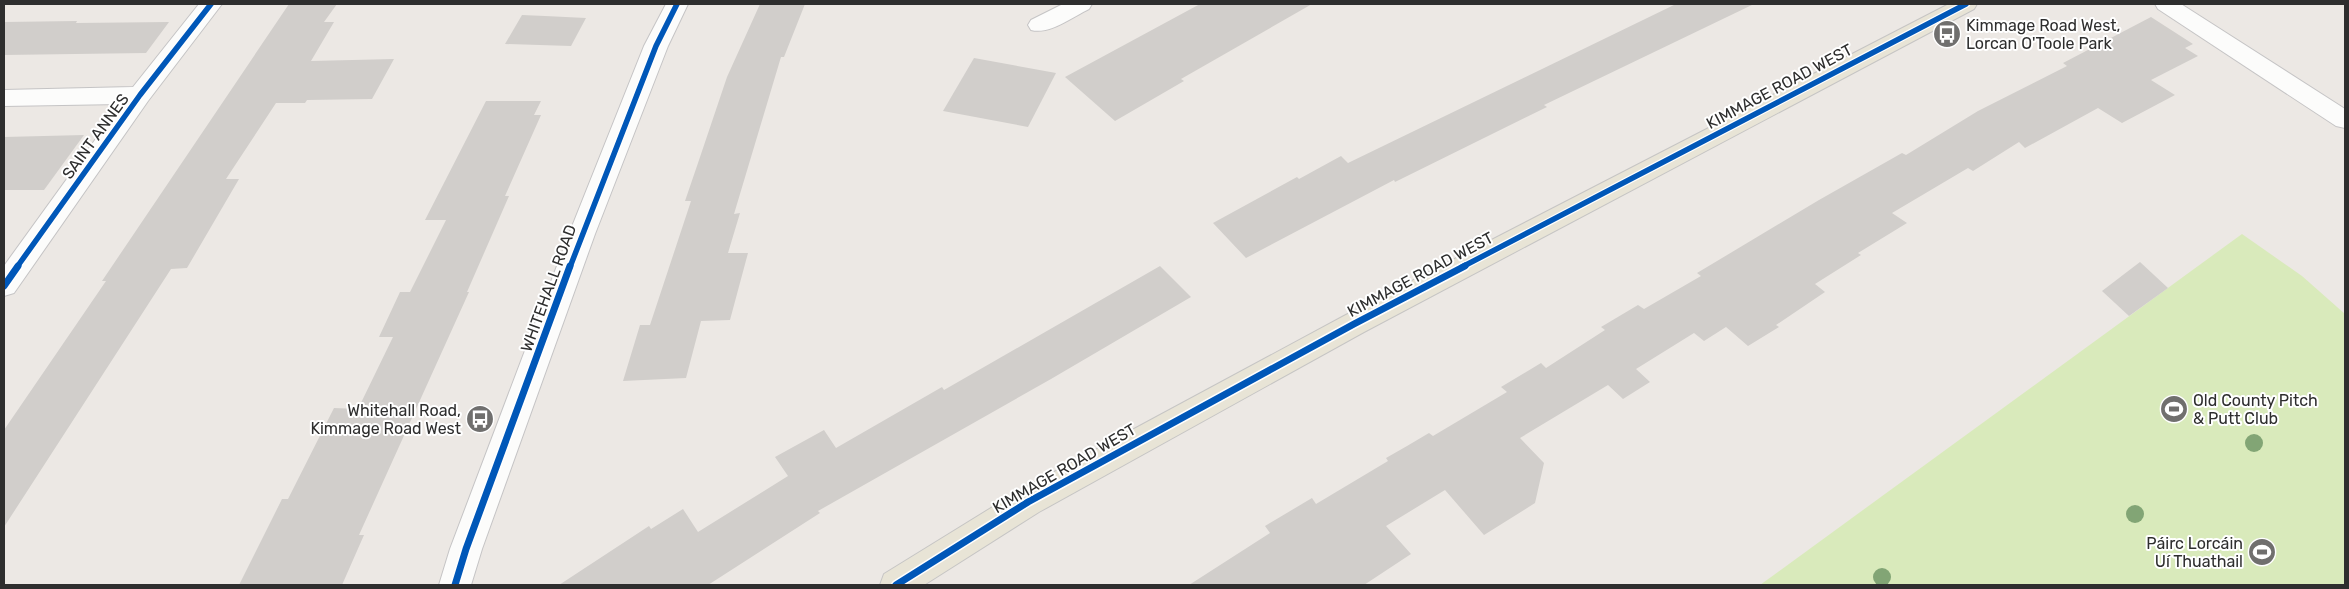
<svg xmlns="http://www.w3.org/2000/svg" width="2349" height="589" font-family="Rubik,sans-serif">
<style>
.pitch{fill:#d9eabb}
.building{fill:#d1cecb}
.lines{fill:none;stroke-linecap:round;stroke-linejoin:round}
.minor-casing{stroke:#c5c4c5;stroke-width:2}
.major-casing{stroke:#c6c5c4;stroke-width:2}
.minor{fill:#fcfcfb;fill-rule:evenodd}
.major{fill:#e8e4d6;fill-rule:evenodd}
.cycleway-far1-casing{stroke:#fff;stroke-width:8}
.cycleway-casing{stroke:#fff;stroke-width:10}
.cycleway-far1{stroke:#0057b8;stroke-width:5.5}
.cycleway{stroke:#0057b8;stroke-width:7}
.tree{fill:#82a575}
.labels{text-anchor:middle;stroke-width:4;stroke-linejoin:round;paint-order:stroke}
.poi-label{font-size:16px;fill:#2e2e2e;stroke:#fff;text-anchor:start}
.street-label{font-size:16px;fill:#2e2e2e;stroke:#fff}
</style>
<rect width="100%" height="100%" fill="#ece8e4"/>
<polygon class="pitch" points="2242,234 2302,276 2345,314 2345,585 1760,585"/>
<g class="building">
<polygon points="289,4 337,4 324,22 334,22 311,61 394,59 372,99 307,100 305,103 276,103 226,179 239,179 187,268 171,269 4,527 4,430 106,281 102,281"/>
<polygon points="760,4 805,4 784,57 781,57 734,214 740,213 728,253 748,253 730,320 701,321 686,378 623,381 640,325 650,325 691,201 685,201 698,163 727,77"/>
<polygon points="1200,4 1312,4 1181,79 1184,81 1115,121 1065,77"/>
<polygon points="1676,4 1754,4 1544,105 1547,107 1395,182 1394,180 1246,258 1213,223 1297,177 1299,179 1341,156 1348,163"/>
<polygon points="522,15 545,16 586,18 571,46 505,44"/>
<polygon points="2151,17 2193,44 2185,48 2198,56 2151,80 2175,95 2122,123 2098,108 2025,148 2019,142 1973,171 1968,168 1892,213 1907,223 1858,253 1861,255 1815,284 1825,292 1776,325 1779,327 1748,346 1726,327 1704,341 1694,333 1636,369 1650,382 1623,399 1608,385 1520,438 1544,463 1535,503 1484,535 1445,490 1386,526 1411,554 1364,585 1189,585 1270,533 1265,526 1312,498 1316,504 1388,461 1386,458 1407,446 1429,433 1433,436 1507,392 1501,387 1541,363 1546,368 1605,330 1601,327 1638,305 1644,309 1701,276 1697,273 1819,200 1902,153 1906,155 1978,111 2067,66 2063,63"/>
<polygon points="77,21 76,23 169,22 146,53 4,55 4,22"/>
<polygon points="974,58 1056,73 1028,127 943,111"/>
<polygon points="486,101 541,101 534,115 541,115 505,196 509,196 467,292 469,292 359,535 364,535 342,585 239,585 282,499 288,499 334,408 358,409 393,337 379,337 400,292 410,292 446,220 425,220"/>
<polygon points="84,135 44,190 4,190 4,137"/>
<polygon points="2140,262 2168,288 2129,316 2102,291"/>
<polygon points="1160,266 1191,297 1051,379 818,511 820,513 708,585 559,585 649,526 651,529 683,509 698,532 788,476 775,457 824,430 836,448 942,387 944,390"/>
</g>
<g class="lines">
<g class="minor-casing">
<g id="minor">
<polygon points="199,4 222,4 148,101 14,293 4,296 4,266 121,104 4,106 4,90 133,87"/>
<polygon points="666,4 688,4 668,46 595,234 482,549 471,585 439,585 450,549 569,234 644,46"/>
<path d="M1063,4H1092L1089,9C1072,17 1050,35 1031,30L1028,25L1031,20Z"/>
<polygon points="2155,4 2181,4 2345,109 2345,128 2336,126 2158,9"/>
</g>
</g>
<g class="major-casing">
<polygon id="major" points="1949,4 1977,4 1974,9 1364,332 1039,512 924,585 880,585 884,574 1017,492 1344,316"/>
</g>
<use href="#minor" class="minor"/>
<use href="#major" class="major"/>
<g class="cycleway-far1-casing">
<g id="cycleway-far1">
<polyline points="17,267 140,95 211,4"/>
<polyline points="570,267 656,46 677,4"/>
<polyline points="1462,267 1966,4"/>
</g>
</g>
<g class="cycleway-casing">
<g id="cycleway">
<polyline points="4,286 18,266"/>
<polyline points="455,585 466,549 570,266"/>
<polyline points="896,585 1028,502 1354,324 1465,266"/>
</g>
</g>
<use href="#cycleway-far1" class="cycleway-far1"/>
<use href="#cycleway" class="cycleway"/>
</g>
<g class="tree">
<circle cx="2254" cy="443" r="9"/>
<circle cx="2135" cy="514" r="9"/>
<circle cx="1882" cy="577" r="9"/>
</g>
<defs>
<g id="bus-disc" transform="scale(1.4375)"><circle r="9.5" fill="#706f6e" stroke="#fff"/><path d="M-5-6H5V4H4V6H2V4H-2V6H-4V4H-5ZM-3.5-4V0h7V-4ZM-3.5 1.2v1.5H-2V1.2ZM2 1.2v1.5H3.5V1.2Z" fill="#fff"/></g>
<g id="stadium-disc" transform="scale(1.4375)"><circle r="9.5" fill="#706f6e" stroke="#fff"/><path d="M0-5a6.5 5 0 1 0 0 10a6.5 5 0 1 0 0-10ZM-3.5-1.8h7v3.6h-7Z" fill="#fff"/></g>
</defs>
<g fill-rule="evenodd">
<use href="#bus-disc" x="1947" y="34"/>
<use href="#stadium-disc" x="2174" y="409"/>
<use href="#bus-disc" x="480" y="419"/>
<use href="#stadium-disc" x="2262" y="552"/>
</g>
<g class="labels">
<g class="poi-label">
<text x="1966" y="31">Kimmage Road West,<tspan x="1966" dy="18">Lorcan O'Toole Park</tspan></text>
<text x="2193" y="406">Old County Pitch<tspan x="2193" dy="18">&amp; Putt Club</tspan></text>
<text x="461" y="416" text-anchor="end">Whitehall Road,<tspan x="461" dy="18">Kimmage Road West</tspan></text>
<text x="2243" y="549" text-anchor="end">Páirc Lorcáin<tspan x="2243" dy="18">Uí Thuathail</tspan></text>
</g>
<g class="street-label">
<text transform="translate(1779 86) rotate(-28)" y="6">KIMMAGE ROAD WEST</text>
<text transform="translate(95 136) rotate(-54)" y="6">SAINT ANNES</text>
<text transform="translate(1420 274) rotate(-28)" y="6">KIMMAGE ROAD WEST</text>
<text transform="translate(548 288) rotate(-70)" y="6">WHITEHALL ROAD</text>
<text transform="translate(1064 468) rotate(-30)" y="6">KIMMAGE ROAD WEST</text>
</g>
</g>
<rect width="2349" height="589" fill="none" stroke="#2e2e2e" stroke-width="10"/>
</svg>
